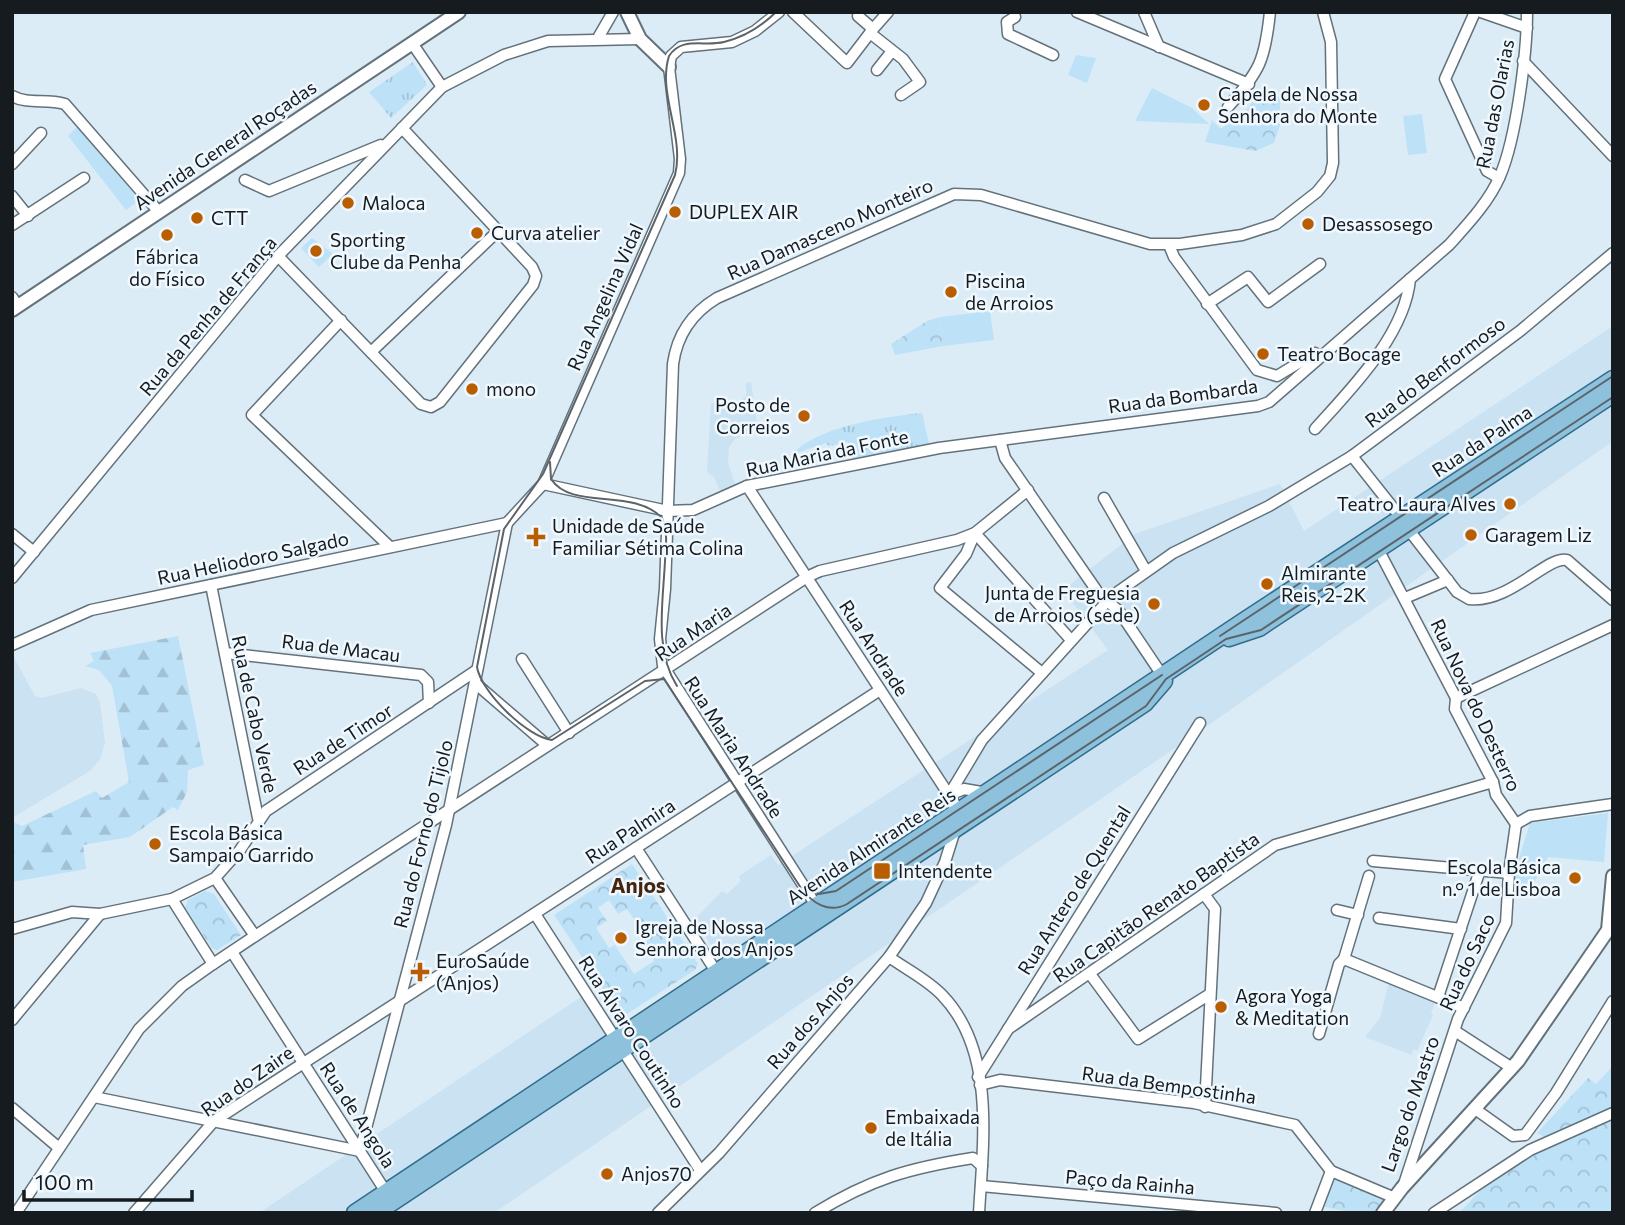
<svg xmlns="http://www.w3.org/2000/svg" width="1625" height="1225" font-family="Commissioner,sans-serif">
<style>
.built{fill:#cae2f1}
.grass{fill:url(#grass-tufts)}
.forest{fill:url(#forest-firs)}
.park{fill:url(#park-crowns);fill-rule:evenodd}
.garden{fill:#bde2f8}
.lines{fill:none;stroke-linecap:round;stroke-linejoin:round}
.minor-casing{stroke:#63727a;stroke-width:13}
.tertiary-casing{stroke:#63727a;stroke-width:16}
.primary-casing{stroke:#326c8a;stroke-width:19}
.minor{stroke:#fff;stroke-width:10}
.tertiary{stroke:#fff;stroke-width:12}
.primary{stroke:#8dc1dc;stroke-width:16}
.tram{stroke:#5b646a;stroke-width:2}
.poi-dot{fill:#b85d00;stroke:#eff8fe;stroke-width:2.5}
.labels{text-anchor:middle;stroke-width:5;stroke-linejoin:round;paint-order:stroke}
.poi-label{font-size:19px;fill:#151b1e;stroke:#eff8fe;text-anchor:start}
.street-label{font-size:19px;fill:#151b1e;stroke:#eff8fe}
.neighbourhood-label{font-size:21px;font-weight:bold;fill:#45250d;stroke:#eff8fe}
</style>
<defs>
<pattern id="grass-tufts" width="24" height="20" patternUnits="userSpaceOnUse" patternTransform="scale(1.75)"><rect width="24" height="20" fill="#bde2f8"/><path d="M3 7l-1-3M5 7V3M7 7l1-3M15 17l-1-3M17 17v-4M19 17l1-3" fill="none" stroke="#a2c1d4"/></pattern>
<pattern id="forest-firs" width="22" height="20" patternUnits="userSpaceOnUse" patternTransform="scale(1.75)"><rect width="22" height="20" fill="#bde2f8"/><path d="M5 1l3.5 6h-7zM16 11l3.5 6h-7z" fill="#a2c1d4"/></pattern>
<pattern id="park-crowns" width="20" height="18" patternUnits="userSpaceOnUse" patternTransform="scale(1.75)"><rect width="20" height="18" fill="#bde2f8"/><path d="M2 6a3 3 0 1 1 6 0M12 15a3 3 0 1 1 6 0" fill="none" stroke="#a2c1d4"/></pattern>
</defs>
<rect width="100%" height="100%" fill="#dcecf6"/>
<g class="built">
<polygon points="1613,326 1613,441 1203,729 494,1213 259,1213 581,997 608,1036 721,962 695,919 722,891 727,894 741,881 739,876 771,855 778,865 1108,650 1063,590 1135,534 1280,484 1304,531"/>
<polygon points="751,382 757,424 752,431 735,439 729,447 728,463 736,487 721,493 714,477 707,472 711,403 738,401 746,397 746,383"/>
<polygon points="13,656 35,696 42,698 81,688 96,694 100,703 105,743 100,759 90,771 12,818"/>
<polygon points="1389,982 1436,1000 1431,1013 1433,1015 1417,1051 1413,1049 1412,1055 1365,1037 1380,1018"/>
</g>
<g class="grass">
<polygon points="413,62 427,85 391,118 369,92"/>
<path d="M922,413L929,443L926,447L853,463L848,442L829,446L826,443L791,455C818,426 882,417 922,413Z"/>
</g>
<polygon class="forest" points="178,636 204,765 188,770 187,792 178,810 173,807 130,837 83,845 86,869 12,882 12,821 22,826 96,791 102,798 129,782 112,686 99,670 85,666 94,661 90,653"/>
<g class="park">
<polygon points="1263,87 1280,98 1280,126 1274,143 1255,151 1205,142 1212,120 1221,129 1231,119 1242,116"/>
<polygon points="940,317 943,346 895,355 891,344 927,321"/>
<path d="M632,864L698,964L695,970L622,1017L554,915ZM609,900L618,914L627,909L640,928L635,932L654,961L634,974L615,945L609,948L596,928L607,921L598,908Z"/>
<polygon points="205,891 214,894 241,935 217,950 212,948 185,907 188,900"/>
<polygon points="1613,1066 1613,1213 1459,1213 1490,1180 1551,1146 1547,1139 1537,1133 1588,1078 1596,1084"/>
<polygon points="1332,1175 1384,1198 1374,1213 1354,1213 1320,1206"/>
</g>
<g class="garden">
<polygon points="1076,55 1096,58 1087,83 1068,75"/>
<polygon points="1152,88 1192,108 1209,124 1135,121"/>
<polygon points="1422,114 1427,153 1408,155 1403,116"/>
<polygon points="77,127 133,193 137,202 126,210 68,136"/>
<polygon points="312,238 333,254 319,267 301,248"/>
<polygon points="990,311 994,340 943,346 940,317"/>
<polygon points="1608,813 1604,862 1548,857 1529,892 1511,883 1530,823"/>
</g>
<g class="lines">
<g class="minor-casing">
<g id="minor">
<polyline points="793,12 847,63 873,29 858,16"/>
<polyline points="1077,12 1249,84"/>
<polyline points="1144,12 1159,47"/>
<polyline points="1475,12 1445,79 1487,171 1499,178"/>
<polyline points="1481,12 1527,28"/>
<polyline points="1015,17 1007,22 1008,34 1053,55"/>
<polyline points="873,29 888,12"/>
<polyline points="870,33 903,59 920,82 901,95"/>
<polyline points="598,38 613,12"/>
<polyline points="412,43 442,87"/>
<polyline points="1523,61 1613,156"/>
<polyline points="877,70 892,51"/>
<path d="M12,96C29,105 46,98 65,104L159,212"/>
<path d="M1228,107C1260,71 1265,60 1270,12"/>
<polyline points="12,164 41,133"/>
<polyline points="245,180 269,191 381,145"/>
<polyline points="12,196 28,216"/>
<polyline points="12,225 84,178"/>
<polyline points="1169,245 1174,257 1257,370 1277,376 1315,353"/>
<polyline points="278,256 421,404 431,407 440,402 533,285 536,276 532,267 402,128"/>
<polyline points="12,297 18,306"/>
<polyline points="1207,304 1248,277 1268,302 1320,264"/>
<polyline points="341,320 252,415 390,547"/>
<polyline points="371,352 498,231"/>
<path d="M1315,429C1351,389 1405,335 1410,279"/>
<polyline points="1000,440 1005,458 1099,594 1119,611 1162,675"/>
<polyline points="1352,456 1402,519"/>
<path d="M543,484L668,511L693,510L747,486L939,448L1258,406L1269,402L1449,245C1467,225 1489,202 1500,176C1516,139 1527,54 1527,12"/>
<polyline points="747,486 949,795 964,789 987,793"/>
<polyline points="1104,498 1146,571"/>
<polyline points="507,523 543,484 679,173 680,159 669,67 671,56 681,47 732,42 755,31 779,12"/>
<path d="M1408,529L1457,592L1469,599C1509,604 1548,555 1567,560L1613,600"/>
<polyline points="975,533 966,554 940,588 1042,673"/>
<polyline points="975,533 1071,640"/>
<polyline points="12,534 34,552"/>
<polyline points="1378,549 1456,698 1455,709 1493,782 1496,795 1516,824"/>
<polyline points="12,578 278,256 442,87 504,55 548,41 640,39"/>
<polyline points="211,585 258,818"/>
<polyline points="1405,598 1448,580"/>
<polyline points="12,645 91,610 507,523"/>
<polyline points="225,653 421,675 428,682 429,703"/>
<polyline points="522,659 569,733"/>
<polyline points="475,683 547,745"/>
<polyline points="1456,698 1613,625"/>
<polyline points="955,815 954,803 949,795 982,740 1112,596 1173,553 1269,506 1352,456 1520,331 1613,253"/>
<polyline points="1516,824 1530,816 1613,804"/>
<polyline points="636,848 717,973"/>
<polyline points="1373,861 1509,873"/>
<polyline points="215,878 255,936 213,964 172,899 215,878 240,850 266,811 477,670"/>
<polyline points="1204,894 1215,909 1205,1107"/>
<path d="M817,907L663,666L660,639L665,589L673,364C677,335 692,313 717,298L954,194L981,195L1150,244H1180L1242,235L1276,224L1317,192L1330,176L1333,163L1331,42L1323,12"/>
<polyline points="1337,910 1358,915"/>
<polyline points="535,914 700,1170"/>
<polyline points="1379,918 1461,929"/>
<polyline points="12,929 72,912 100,914 172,899"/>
<polyline points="255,936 807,577 820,571 957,540 975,533 1028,490"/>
<polyline points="232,952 386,1192"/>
<path d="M889,957C906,969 928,980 942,995C996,1051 983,1142 979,1213"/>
<polyline points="1344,959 1464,1008"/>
<polyline points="1344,959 1369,876"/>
<polyline points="1090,974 1138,1039 1210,994"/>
<polyline points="1438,997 1480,870"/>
<polyline points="12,1020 100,914"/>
<polyline points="1008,1029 1275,845 1493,782"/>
<polyline points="1455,1031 1512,1068"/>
<polyline points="1319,1034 1339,964 1344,959"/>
<polyline points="978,1077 1200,723"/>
<polyline points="980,1085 1000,1080 1194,1103 1295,1125 1331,1171"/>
<polyline points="94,1097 360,1151"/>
<polyline points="12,1108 59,1148"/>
<polyline points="1475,1109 1513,1136 1525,1135 1556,1093 1613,1001"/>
<polyline points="360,1151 446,825 507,523"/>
<polyline points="1404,1184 1458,1019 1506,923 1509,873 1516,824"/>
<polyline points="981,1186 1276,1213"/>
<polyline points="16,1213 139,1029 182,986 213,964"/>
<polyline points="134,1213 214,1121 880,690"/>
<polyline points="658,1213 719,1153 889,957 926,903 945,862 955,830"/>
<path d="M815,1213C871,1179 909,1168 973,1158L982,1166"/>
<polyline points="1315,1213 1331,1171 1395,1198"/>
<polyline points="1434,1213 1530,1150 1613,1113"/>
</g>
</g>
<g class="tertiary-casing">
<g id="tertiary">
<polyline points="627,12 640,39 669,67"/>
<polyline points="12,310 459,12"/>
<polyline points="1383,1213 1402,1188 1518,1061 1608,930 1613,876"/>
</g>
</g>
<g class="primary-casing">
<g id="primary">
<polyline points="1229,638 1259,628 1613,394"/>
<polyline points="355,1213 1241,623 1613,379"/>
<polyline points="376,1213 1145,703 1164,681"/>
</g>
</g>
<use href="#minor" class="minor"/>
<use href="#tertiary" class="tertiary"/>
<use href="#primary" class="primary"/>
<g class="tram">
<path d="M776,12C761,27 745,37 724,42C704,47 682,36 669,56C657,94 685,136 675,175L543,474L504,529L477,667C481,692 527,737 552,740L645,681L664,679L801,888C812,903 829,914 847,904L1146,706L1166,679L1226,639L1261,630L1613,397"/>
<path d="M550,462L551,479C572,511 633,487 662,518C668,532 666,547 665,561C663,603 654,650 677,686"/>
<polyline points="1220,636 1613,376"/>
<polyline points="807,886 819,894 836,891 1162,675"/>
</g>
</g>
<g class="poi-dot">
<circle cx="1204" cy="105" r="7"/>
<circle cx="348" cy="203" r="7"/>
<circle cx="675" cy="212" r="7"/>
<circle cx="197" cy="218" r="7"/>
<circle cx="1308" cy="224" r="7"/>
<circle cx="477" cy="233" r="7"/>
<circle cx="167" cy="235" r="7"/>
<circle cx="316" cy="251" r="7"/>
<circle cx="951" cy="292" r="7"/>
<circle cx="1263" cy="354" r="7"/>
<circle cx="472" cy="389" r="7"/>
<circle cx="804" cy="416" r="7"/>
<circle cx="1510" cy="504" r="7"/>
<circle cx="1471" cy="535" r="7"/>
<path d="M532.5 526.5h7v7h7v7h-7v7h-7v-7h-7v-7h7z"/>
<circle cx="1267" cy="584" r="7"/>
<circle cx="1154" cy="604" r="7"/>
<circle cx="155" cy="844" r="7"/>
<rect x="873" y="862" width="18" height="18" rx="3.5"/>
<circle cx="1575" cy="878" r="7"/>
<circle cx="621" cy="938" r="7"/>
<path d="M416.5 961.5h7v7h7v7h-7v7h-7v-7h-7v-7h7z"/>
<circle cx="1221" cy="1007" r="7"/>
<circle cx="871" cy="1128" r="7"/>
<circle cx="607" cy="1174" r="7"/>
</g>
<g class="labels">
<g class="poi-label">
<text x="1218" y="101">Capela de Nossa<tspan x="1218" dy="22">Senhora do Monte</tspan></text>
<text x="362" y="210">Maloca</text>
<text x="689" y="219">DUPLEX AIR</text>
<text x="211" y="225">CTT</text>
<text x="1322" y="231">Desassosego</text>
<text x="491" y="240">Curva atelier</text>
<text x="330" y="247">Sporting<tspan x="330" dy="22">Clube da Penha</tspan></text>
<text x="167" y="264" text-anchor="middle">Fábrica<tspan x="167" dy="22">do Físico</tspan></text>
<text x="965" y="288">Piscina<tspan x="965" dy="22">de Arroios</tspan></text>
<text x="1277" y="361">Teatro Bocage</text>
<text x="486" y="396">mono</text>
<text x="790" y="412" text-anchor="end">Posto de<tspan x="790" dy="22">Correios</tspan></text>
<text x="1496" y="511" text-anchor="end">Teatro Laura Alves</text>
<text x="552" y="533">Unidade de Saúde<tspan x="552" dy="22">Familiar Sétima Colina</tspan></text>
<text x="1485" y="542">Garagem Liz</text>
<text x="1281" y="580">Almirante<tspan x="1281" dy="22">Reis, 2-2K</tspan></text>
<text x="1140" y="600" text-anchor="end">Junta de Freguesia<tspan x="1140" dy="22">de Arroios (sede)</tspan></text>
<text x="169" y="840">Escola Básica<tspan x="169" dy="22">Sampaio Garrido</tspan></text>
<text x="1561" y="874" text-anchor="end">Escola Básica<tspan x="1561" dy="22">n.º 1 de Lisboa</tspan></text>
<text x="898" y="878">Intendente</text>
<text x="635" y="934">Igreja de Nossa<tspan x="635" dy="22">Senhora dos Anjos</tspan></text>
<text x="436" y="968">EuroSaúde<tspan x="436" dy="22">(Anjos)</tspan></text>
<text x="1235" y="1003">Agora Yoga<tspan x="1235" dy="22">&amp; Meditation</tspan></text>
<text x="885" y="1124">Embaixada<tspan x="885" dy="22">de Itália</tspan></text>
<text x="621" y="1181">Anjos70</text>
</g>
<g class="street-label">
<text transform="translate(1495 104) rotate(-79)" y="7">Rua das Olarias</text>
<text transform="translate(225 145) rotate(-34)" y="7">Avenida General Roçadas</text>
<text transform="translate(830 229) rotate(-24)" y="7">Rua Damasceno Monteiro</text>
<text transform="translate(605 297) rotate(-66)" y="7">Rua Angelina Vidal</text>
<text transform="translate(208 316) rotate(-50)" y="7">Rua da Penha de França</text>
<text transform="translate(1435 372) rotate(-37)" y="7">Rua do Benformoso</text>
<text transform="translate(1183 396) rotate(-8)" y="7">Rua da Bombarda</text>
<text transform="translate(1482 441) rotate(-33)" y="7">Rua da Palma</text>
<text transform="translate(827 453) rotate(-12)" y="7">Rua Maria da Fonte</text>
<text transform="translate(253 558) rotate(-12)" y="7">Rua Heliodoro Salgado</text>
<text transform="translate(693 632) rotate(-34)" y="7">Rua Maria</text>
<text transform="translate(341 648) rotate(7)" y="7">Rua de Macau</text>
<text transform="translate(874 648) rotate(57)" y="7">Rua Andrade</text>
<text transform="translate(1476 705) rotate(65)" y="7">Rua Nova do Desterro</text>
<text transform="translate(255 714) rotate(78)" y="7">Rua de Cabo Verde</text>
<text transform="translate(343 739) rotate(-33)" y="7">Rua de Timor</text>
<text transform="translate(734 747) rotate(57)" y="7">Rua Maria Andrade</text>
<text transform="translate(630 831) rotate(-33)" y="7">Rua Palmira</text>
<text transform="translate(423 834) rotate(-76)" y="7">Rua do Forno do Tijolo</text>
<text transform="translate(871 846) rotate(-33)" y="7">Avenida Almirante Reis</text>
<text transform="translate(1074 890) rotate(-58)" y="7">Rua Antero de Quental</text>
<text transform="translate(1156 907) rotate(-35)" y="7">Rua Capitão Renato Baptista</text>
<text transform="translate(1467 962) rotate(-65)" y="7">Rua do Saco</text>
<text transform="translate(810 1021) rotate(-49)" y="7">Rua dos Anjos</text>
<text transform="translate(632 1032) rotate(57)" y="7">Rua Álvaro Coutinho</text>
<text transform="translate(247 1081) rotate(-35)" y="7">Rua do Zaire</text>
<text transform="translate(1169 1085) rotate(8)" y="7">Rua da Bempostinha</text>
<text transform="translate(1410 1104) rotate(-71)" y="7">Largo do Mastro</text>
<text transform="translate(358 1115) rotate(57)" y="7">Rua de Angola</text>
<text transform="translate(1130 1182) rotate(5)" y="7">Paço da Rainha</text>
</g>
<g class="neighbourhood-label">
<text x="638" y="893">Anjos</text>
</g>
</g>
<rect width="1625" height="1225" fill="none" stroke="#151b1e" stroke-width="28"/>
<path d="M24 1190v10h168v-10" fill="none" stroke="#151b1e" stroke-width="3.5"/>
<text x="35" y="1190" font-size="21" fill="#151b1e" stroke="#eff8fe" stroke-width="5" paint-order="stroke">100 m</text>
</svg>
